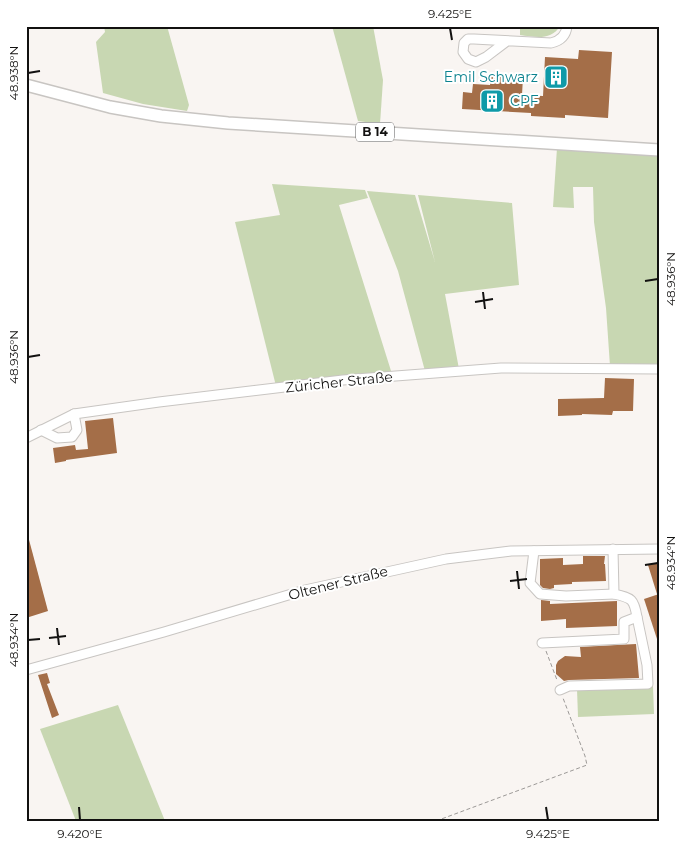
<svg xmlns="http://www.w3.org/2000/svg" width="685" height="847" font-family="Montserrat,sans-serif">
<style>
.green{fill:#c8d7b2}
.building{fill:#a46e48}
.lines{fill:none;stroke-linecap:round;stroke-linejoin:round}
.minor-casing{stroke:#c8c5c2;stroke-width:11}
.major-casing{stroke:#c8c5c2;stroke-width:14}
.path{stroke:#9c9997;stroke-width:1;stroke-dasharray:4 2.5;stroke-linecap:butt}
.minor{stroke:#fff;stroke-width:9}
.major{stroke:#fff;stroke-width:11}
.ticks{fill:none;stroke:#121110;stroke-width:2}
.labels{text-anchor:middle;stroke-width:4;stroke-linejoin:round;paint-order:stroke}
.shield{fill:#fff;stroke:#595858;stroke-width:1}
.shield-label{font-size:12px;font-weight:bold;fill:#121110}
.culture-label{font-size:14px;fill:#0d838f;stroke:#fff;text-anchor:end}
.street-label{font-size:14px;fill:#121110;stroke:#fff}
.neatline{fill:none;stroke:#121110;stroke-width:2}
.ticks-label{font-size:12px;text-anchor:middle;fill:#121110}
</style>
<rect width="100%" height="100%" fill="#f9f5f2"/>
<g class="green">
<polygon points="104,26 167,26 189,105 187,111 143,104 103,93 96,42 105,32"/>
<polygon points="332,26 373,26 383,80 380,124 358,121"/>
<path d="M520,26H560C551,41 535,37 520,35Z"/>
<polygon points="557,148 659,156 659,367 610,366 606,308 594,222 593,187 573,187 574,208 553,207"/>
<polygon points="272,184 365,190 368,198 339,205 392,374 276,386 235,222 280,215"/>
<polygon points="367,191 415,195 435,262 418,195 512,203 519,285 445,294 459,369 425,371 398,271"/>
<polygon points="653,686 654,714 578,717 577,689"/>
<polygon points="118,705 165,821 76,821 40,729"/>
</g>
<g class="building">
<polygon points="579,50 612,52 608,118 565,115 565,118 531,116 531,113 462,109 463,92 472,93 473,84 490,85 491,76 523,77 522,95 543,96 545,57 578,59"/>
<polygon points="605,378 634,379 633,411 613,411 612,415 582,414 582,415 558,416 558,399 604,398"/>
<polygon points="113,418 117,453 66,460 66,461 55,463 53,448 75,445 76,450 88,449 85,421"/>
<polygon points="28,536 48,611 26,618 26,537"/>
<polygon points="583,556 605,556 604,564 605,564 606,581 572,582 572,584 554,585 554,588 550,589 543,588 540,585 540,559 563,558 563,565 583,564"/>
<polygon points="659,562 659,594 657,594 648,565"/>
<polygon points="659,594 659,639 657,639 644,599"/>
<polygon points="541,600 550,601 550,604 617,601 617,626 566,628 566,619 541,621"/>
<polygon points="636,644 639,678 569,680 564,681 556,674 556,665 558,661 565,656 581,657 580,647"/>
<polygon points="47,673 50,683 47,684 59,715 52,718 38,675"/>
</g>
<g class="lines">
<g class="minor-casing">
<g id="minor">
<path d="M507,41L486,57L476,62L468,59L463,52L464,43L468,39H474L551,43C560,41 566,36 567,26"/>
<polyline points="41,430 57,438 72,437 77,430 74,414"/>
<polyline points="26,438 74,414 159,402 343,380 501,368 659,369"/>
<polyline points="534,551 530,583 540,594 566,596 614,594"/>
<path d="M542,643L624,639V622L637,617C634,599 632,598 614,594L613,549"/>
<polyline points="26,670 164,632 305,590 446,559 511,551 659,549"/>
<polyline points="560,690 569,686 648,684 647,665 637,617"/>
</g>
</g>
<g class="major-casing">
<polyline id="major" points="26,85 110,107 161,116 228,123 659,150"/>
</g>
<g class="path">
<polyline points="546,651 557,680"/>
<polyline points="436,821 587,765 585,756 563,698"/>
</g>
<use href="#minor" class="minor"/>
<use href="#major" class="major"/>
</g>
<path class="ticks" d="M450,28L452,40M28,73L40,71M645,281L658,279M483,292L485,309M475,302L493,299M28,357L40,355M645,565L658,563M517,571L519,589M510,581L527,579M57,628L59,645M49,638L66,636M28,640L40,639M79,807L80,820M546,807L548,820"/>
<defs>
<g id="building-square" transform="scale(1.25)"><rect x="-9" y="-9" width="18" height="18" rx="4" fill="#0f9aa8" stroke="#fff"/><path d="M-4-6H4V6H1V3H-1V6H-4ZM-2.5-4.3h1.7v1.8h-1.7ZM.8-4.3h1.7v1.8H.8ZM-2.5-1h1.7V.8h-1.7ZM.8-1h1.7V.8H.8Z" fill="#fff"/></g>
</defs>
<g fill-rule="evenodd">
<use href="#building-square" x="556" y="77"/>
<use href="#building-square" x="492" y="101"/>
</g>
<g class="labels">
<rect class="shield" x="356" y="122.5" width="38" height="19" rx="4"/>
<g class="shield-label">
<text x="375" y="136">B 14</text>
</g>
<g class="culture-label">
<text x="538" y="82">Emil Schwarz</text>
<text x="510" y="106" text-anchor="start">CPF</text>
</g>
<g class="street-label">
<text transform="translate(339 382) rotate(-6)" y="5">Züricher Straße</text>
<text transform="translate(338 583) rotate(-14)" y="5">Oltener Straße</text>
</g>
</g>
<rect width="685" height="847" fill="none" stroke="#ffffff" stroke-width="55"/>
<rect x="28" y="28" width="630" height="792" class="neatline"/>
<g class="ticks-label">
<text x="450" y="18">9.425°E</text>
<text transform="translate(14 73) rotate(-90)" y="4">48.938°N</text>
<text transform="translate(671 279) rotate(-90)" y="4">48.936°N</text>
<text transform="translate(14 357) rotate(-90)" y="4">48.936°N</text>
<text transform="translate(671 563) rotate(-90)" y="4">48.934°N</text>
<text transform="translate(14 640) rotate(-90)" y="4">48.934°N</text>
<text x="80" y="838">9.420°E</text>
<text x="548" y="838">9.425°E</text>
</g>
</svg>
